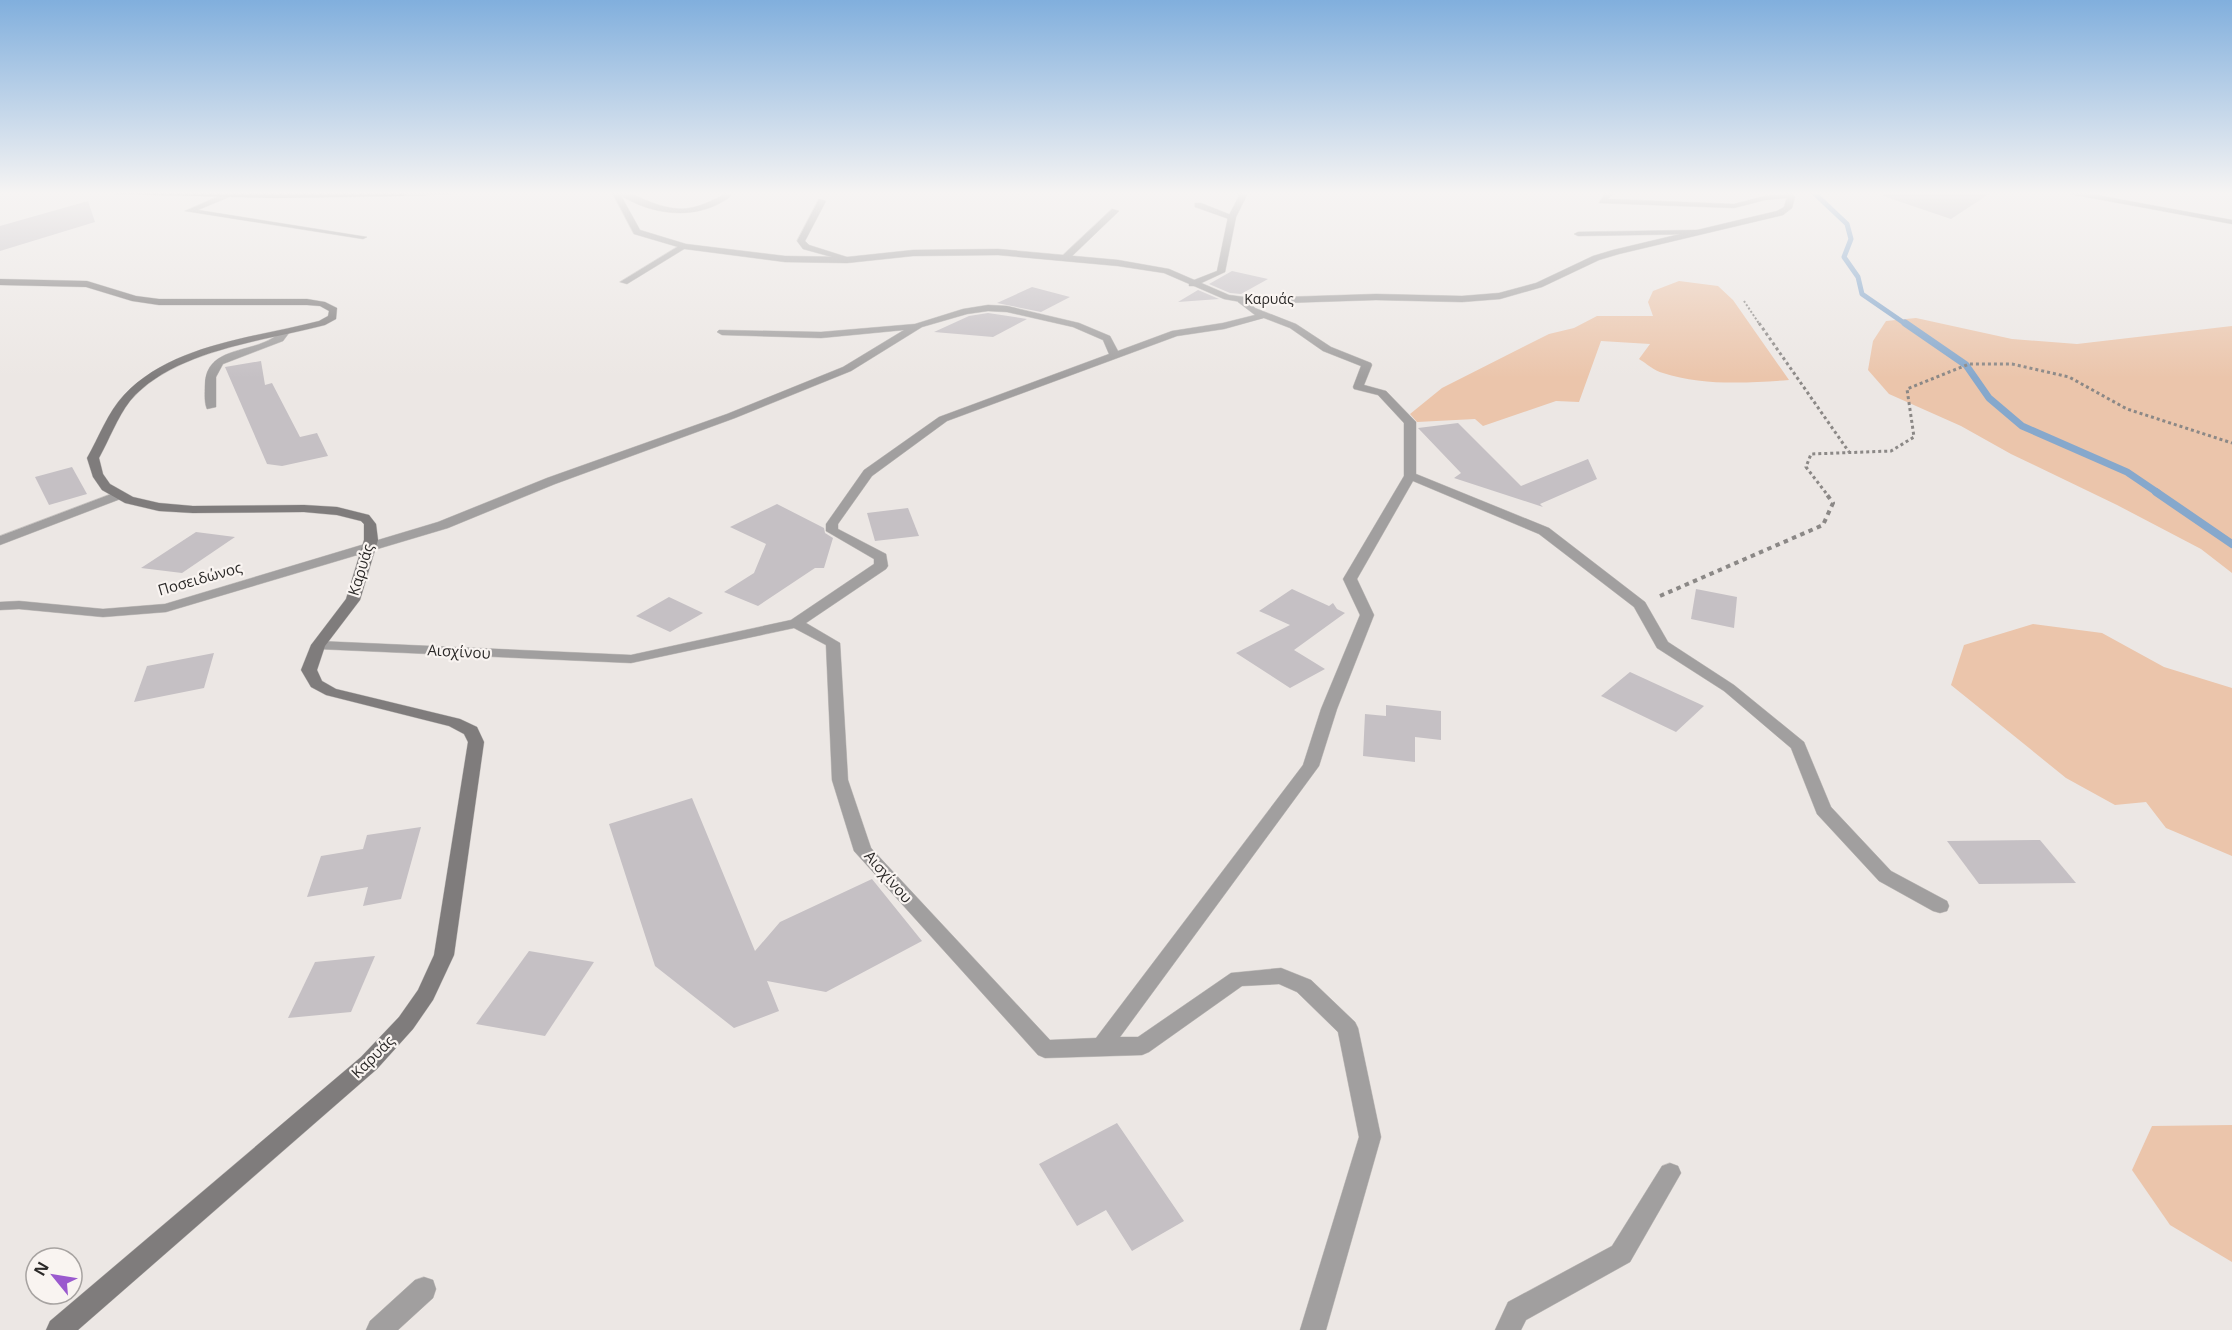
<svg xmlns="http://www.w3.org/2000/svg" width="2232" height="1330" font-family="'Open Sans',sans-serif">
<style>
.green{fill:#ebc5ab}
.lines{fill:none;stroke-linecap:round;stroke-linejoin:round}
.stream-far2{stroke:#86a8cc;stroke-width:5}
.stream-far1{stroke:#86a8cc;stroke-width:7}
.stream{stroke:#86a8cc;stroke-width:8}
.building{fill:#c5c0c4}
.service-casing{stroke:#c9c5c2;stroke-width:1}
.minor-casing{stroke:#c9c5c2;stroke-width:1}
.tertiary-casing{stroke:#c9c5c2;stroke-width:1}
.secondary-casing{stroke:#c9c5c2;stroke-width:1}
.path-far2{stroke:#8b8886;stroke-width:2;stroke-dasharray:2 2;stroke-linecap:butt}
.path-far1{stroke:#8b8886;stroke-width:3;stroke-dasharray:3 3;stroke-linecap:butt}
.path{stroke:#8b8886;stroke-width:4;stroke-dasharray:4.5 4.5;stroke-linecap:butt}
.service{fill:#a19f9f;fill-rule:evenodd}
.minor{fill:#a19f9f;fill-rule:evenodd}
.tertiary{fill:#a19f9f;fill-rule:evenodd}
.secondary{fill:#7f7c7c;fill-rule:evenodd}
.labels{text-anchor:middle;stroke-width:4.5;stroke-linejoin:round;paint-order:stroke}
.far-street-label{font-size:14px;fill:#2b2928;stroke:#f9f4f1}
.street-label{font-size:15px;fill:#2b2928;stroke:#f9f4f1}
</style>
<rect width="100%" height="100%" fill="#ece7e4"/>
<g class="green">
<path d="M1679,281L1718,286L1733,300L1789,380C1749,383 1702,386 1663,373C1654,371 1646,363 1639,359L1650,344L1601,341L1579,402L1556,401L1483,426L1475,419L1417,422L1410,414L1442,388L1549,334L1574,328L1597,316H1653L1648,302L1653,291Z"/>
<polygon points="1916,318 2012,339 2077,344 2232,326 2232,573 2201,549 2117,505 2011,454 1961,426 1889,394 1868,370 1873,341 1886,321"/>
<polygon points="2033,624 2102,633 2164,667 2232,688 2232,856 2166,828 2146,802 2115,805 2066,778 1951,685 1964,645"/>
<polygon points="2232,1125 2232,1262 2170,1225 2132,1170 2152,1126"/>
</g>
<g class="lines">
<polyline class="stream-far2" points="1813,192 1847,224 1851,239 1844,257 1858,277 1862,294 1907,325"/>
<polyline class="stream-far1" points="1905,323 1966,365 1989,398 2022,426 2127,472 2158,493"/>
<polyline class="stream" points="2156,492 2232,544"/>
</g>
<g class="building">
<polygon points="1883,192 1992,192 1951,219 1883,196"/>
<polygon points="88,201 95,222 0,251 0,226"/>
<polygon points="1232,271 1268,279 1241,294 1230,293 1209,284"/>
<polygon points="1032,287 1070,297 1041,312 997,303"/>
<polygon points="1198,290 1219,299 1178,302"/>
<polygon points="988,313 1027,319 993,337 934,332 969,316"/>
<polygon points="261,361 265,385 272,383 300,437 317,433 328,456 282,466 267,464 225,367"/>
<polygon points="1458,423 1521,486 1588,459 1597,479 1540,504 1543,507 1454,478 1461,473 1418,428"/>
<polygon points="72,467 87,494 49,505 35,477"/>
<polygon points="777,504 824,528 825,533 833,538 824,568 815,568 758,606 724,592 754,573 766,544 730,527"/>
<polygon points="908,508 919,536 875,541 867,513"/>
<polygon points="196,532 235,537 182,573 141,568"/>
<polygon points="1292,589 1329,606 1333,603 1337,609 1345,613 1294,650 1325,669 1290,688 1236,653 1290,625 1259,611"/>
<polygon points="1696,589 1737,597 1734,628 1691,619"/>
<polygon points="669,597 703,613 670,632 636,616"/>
<polygon points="214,653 204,688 134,702 147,666"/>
<polygon points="1630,672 1704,706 1676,732 1601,696"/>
<polygon points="1386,705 1441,711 1441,740 1415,737 1415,762 1363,756 1365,714 1386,716"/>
<polygon points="692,798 755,951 780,922 872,879 922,941 826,992 767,981 779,1011 734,1028 655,966 609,824"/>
<polygon points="421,827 401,899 363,906 368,887 307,897 321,856 363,849 367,835"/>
<polygon points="2040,840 2076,883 1979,884 1947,841"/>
<polygon points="529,951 594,962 545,1036 476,1024"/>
<polygon points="375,956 351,1012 288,1018 315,962"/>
<polygon points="1117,1123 1184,1221 1132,1251 1106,1210 1077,1226 1039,1164"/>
</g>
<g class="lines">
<g class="service-casing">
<g id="service">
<polygon points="1195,203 1201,203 1236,217 1229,219 1195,207"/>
<path d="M281,331L289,333L283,341L223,364L216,377V407L207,409C204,402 205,393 205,386C205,342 259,356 281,331Z"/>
<polygon points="1670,1163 1678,1166 1681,1173 1630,1262 1526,1320 1521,1330 1495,1330 1508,1302 1612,1246 1662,1166"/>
</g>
</g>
<g class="minor-casing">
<g id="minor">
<path d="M616,192C626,191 633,195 643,199C677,213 691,212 723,195V192H729L731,196C698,222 649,216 616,192Z"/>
<polygon points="1235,192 1243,192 1247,195 1236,217 1225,272 1195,286 1189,286 1189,282 1217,271 1228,217 1239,196"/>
<polygon points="1606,192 1614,192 1608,199 1734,204 1765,196 1791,195 1795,197 1765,200 1734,208 1599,203"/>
<polygon points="226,193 229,197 198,210 367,237 363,239 185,211"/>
<polygon points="819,199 826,201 805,241 809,245 850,258 850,262 803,249 797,241"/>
<polygon points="1112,209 1119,211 1068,260 1062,260 1062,256"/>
<polygon points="1695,230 1698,230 1698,234 1578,236 1574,234 1578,232"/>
<polygon points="682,244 689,246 627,284 620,282"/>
<path d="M1238,298H1244L1255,308L1296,324L1331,347L1371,363L1372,365L1364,385L1386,391L1416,422V474L1549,528L1645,602L1668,642L1734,685L1804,742L1831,807L1891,871L1947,901L1949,906L1947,911L1940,913L1933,911L1879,881L1817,814L1791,748L1724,691L1657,648L1634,607L1539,534L1413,481L1357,579L1374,615L1337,709L1319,766L1120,1037H1138L1231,973L1281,968L1311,980L1355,1022L1358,1028L1381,1137L1326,1330H1300L1359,1137L1338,1032L1297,992L1279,984L1242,986L1149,1052L1142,1055L1045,1058L1038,1055L854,851L832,780L826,645L794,628L631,663L318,649L311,645L318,641L631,655L791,620L874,564V559L826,531V524L864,470L939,417L1109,354L1103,340L1073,327L1007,312L988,311L967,314L922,327L851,371L735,418L555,484L448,528L166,612L103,617L19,609L0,610V602L19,601L103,609L165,604L438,522L547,478L727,414L843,367L904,330L821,338L722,335L717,332L719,330L821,332L915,324L963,309L988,305L1007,306L1079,323L1110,336L1118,351L1172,331L1223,323L1255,315L1238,302ZM1264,318L1290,328L1323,351L1361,366L1353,387L1354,389L1378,395L1404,423V476L1343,579L1360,615L1321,709L1303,765L1096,1038L1050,1040L871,848L848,780L840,643L806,623L886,569L888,566L886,554L838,529V524L872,476L947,421L1177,336L1224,329Z"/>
<polygon points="119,491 123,492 123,498 0,545 0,536"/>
<polygon points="424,1277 433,1280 436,1289 433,1298 398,1330 366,1330 370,1321 415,1280"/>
</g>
</g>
<g class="tertiary-casing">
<g id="tertiary">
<polygon points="401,192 455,192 451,194 404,196"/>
<polygon points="612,192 619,192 640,230 686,244 785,256 847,257 913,250 998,249 1118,260 1169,269 1229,295 1252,298 1376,294 1462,296 1499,293 1536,283 1593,256 1613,250 1777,211 1784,207 1787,197 1784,192 1791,192 1795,197 1792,208 1783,215 1619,254 1599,260 1542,287 1500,299 1462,302 1376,300 1252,304 1224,299 1164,273 1118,266 998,255 913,256 847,263 785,262 685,249 634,234"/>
<polygon points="2067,192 2080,192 2232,220 2232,224 2070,194"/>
</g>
</g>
<g class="secondary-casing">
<g id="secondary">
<polygon points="112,192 409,192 404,196 275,198 116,194"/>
<path d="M0,279L87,281L136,296L159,299H307L325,302L337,308L336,319L325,325C265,341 173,350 130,401C117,418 109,440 99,458L103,474L110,484L133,497L159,503L193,506L304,505L337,507L369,515L376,524L378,540L360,600L325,646L317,670L322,681L336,689L460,719L477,727L484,742L454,955L433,1000L413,1029L377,1069L78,1330H46L50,1321L361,1057L399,1017L418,990L434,955L468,742L464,734L449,726L326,695L311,687L301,670L311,645L346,599L364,540V524L361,521L337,515L304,512L193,513L159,511L125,503L102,490L93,477L87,458C99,437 108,412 124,395C172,344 254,338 319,321L328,316L329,311L320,306L307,305H159L132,301L86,287L0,285Z"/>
</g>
</g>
<polyline class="path-far2" points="1744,301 1760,325"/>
<g class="path-far1">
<polyline points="1759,323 1849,452"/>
<polyline points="1826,493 1806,467 1811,454 1891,451 1914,437 1907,389 1969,364 2012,364 2069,377 2127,409 2232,443"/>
</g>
<polyline class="path" points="1660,596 1823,525 1833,503 1825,492"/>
<use href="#service" class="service"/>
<use href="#minor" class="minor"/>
<use href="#tertiary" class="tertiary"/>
<use href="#secondary" class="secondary"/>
</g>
<linearGradient id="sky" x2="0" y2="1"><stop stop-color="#81afdd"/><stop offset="0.51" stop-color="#f6f4f3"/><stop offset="1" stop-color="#f6f4f3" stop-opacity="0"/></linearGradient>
<rect width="2232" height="378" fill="url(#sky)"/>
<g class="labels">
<g class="far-street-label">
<text x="1269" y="304">Καρυάς</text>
</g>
<g class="street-label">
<text transform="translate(361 570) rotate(-73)" y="5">Καρυάς</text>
<text transform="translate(200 579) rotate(-16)" y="5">Ποσειδώνος</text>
<text transform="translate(459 652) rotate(3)" y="5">Αισχίνου</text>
<text transform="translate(888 877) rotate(49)" y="5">Αισχίνου</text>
<text transform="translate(373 1057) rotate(-45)" y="5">Καρυάς</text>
</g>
</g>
<g transform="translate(54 1276) rotate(300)"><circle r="28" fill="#f9f4f1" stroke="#a7a3a1" stroke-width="1.5"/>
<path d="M0-4.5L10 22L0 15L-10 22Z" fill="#9a59ce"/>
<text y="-9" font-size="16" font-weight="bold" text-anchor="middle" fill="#2b2928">N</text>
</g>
</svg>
